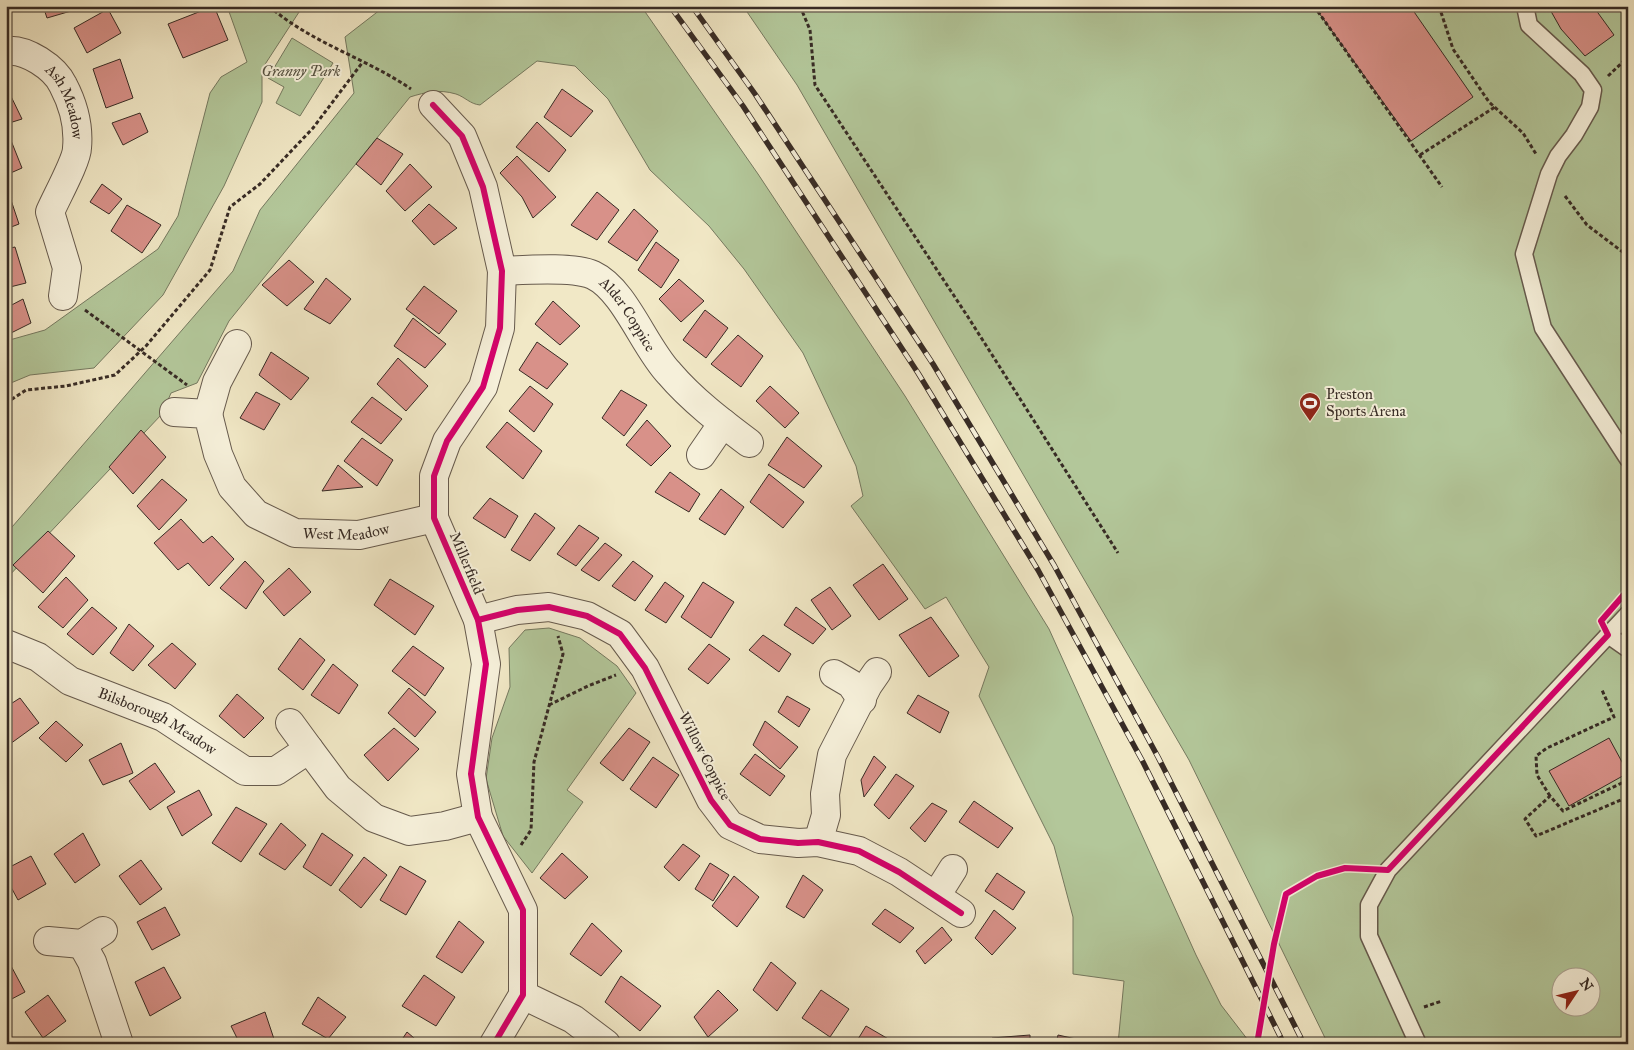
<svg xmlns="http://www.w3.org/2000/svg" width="1634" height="1050" font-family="'IM FELL Great Primer',serif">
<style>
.green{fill:#b3c79a;stroke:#757960;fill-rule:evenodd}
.building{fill:#d89189;stroke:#372b25}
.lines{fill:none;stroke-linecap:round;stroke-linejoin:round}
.lane-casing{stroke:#665a4d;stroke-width:19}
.street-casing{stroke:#665a4d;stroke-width:30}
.path{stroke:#372b25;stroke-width:3;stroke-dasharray:4 2.5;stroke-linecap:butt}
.lane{stroke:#f6f0da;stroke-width:16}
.street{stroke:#f6f0da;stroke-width:28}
.rail-casing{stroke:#372b25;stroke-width:5.5}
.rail{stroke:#f6f0da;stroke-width:4;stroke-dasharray:11;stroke-linecap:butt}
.cycleway-casing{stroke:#f6f0da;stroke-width:9}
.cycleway{stroke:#d6006c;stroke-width:6}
.labels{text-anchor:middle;stroke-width:4;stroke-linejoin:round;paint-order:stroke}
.park-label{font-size:15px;font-style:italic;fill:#565242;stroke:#f6f0da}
.street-label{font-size:15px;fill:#372b25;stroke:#f6f0da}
.poi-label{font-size:15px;fill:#372b25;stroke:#f6f0da;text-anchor:start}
</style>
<rect width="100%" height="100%" fill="#f1e8c6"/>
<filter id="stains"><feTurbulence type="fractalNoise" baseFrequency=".004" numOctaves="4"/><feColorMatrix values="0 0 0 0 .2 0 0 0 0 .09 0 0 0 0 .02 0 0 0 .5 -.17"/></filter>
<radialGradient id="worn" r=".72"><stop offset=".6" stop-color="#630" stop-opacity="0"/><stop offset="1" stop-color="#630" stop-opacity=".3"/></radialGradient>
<g class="green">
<polygon points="227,6 296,6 301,9 262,69 262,102 224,186 163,295 94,368 30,375 6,385 6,341 45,330 158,249 178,216 210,93 221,77 247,62"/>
<path d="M385,6H641L758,174L905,396L1049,629L1196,955L1221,1005L1251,1044H1118L1124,981L1073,974V917L1054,846L979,696L989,667L946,597L925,609L851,506L863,496L856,466L803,353L744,269L709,226L650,170L608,99L575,66L537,61L480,105C470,104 465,97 456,94C439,89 426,92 410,97L229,321L197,383L171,393L162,414L6,579V534L233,271L260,210L354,93L345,37Z"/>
<path d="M743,6H1628V1044H1328L1189,760L797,85ZM1562,978H1592V1008H1562Z"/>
<polygon points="292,38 333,63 300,116 276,103 284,87 268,78"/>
<polygon points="549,628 580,638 617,666 636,693 567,790 583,802 532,873 503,836 486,779 492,738 510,687 509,648 525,630"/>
</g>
<g class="building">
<polygon points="6,6 20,6 20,8 6,12"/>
<polygon points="43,6 69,6 71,11 47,18"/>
<polygon points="214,6 228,40 183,58 168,24"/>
<polygon points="1314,6 1410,6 1473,97 1411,141"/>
<polygon points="1548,6 1593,6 1614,35 1585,56 1561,29"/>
<polygon points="108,9 121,33 87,53 74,28"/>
<polygon points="120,59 133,98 106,108 93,69"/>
<polygon points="6,86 22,119 6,124"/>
<polygon points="562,89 593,111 571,137 544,117"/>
<polygon points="140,113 148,132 123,145 112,123"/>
<polygon points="537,122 566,150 549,172 516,147"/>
<polygon points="10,138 22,168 6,175 6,139"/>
<polygon points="377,138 403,154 381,185 356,164"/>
<polygon points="517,156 556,197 533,218 522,197 500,173"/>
<polygon points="410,164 432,187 405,211 386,191"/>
<polygon points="102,184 122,199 109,214 90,202"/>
<polygon points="7,188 19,224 6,229 6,189"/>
<polygon points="597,192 619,210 597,240 571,225"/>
<polygon points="429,204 457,228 434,245 412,221"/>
<polygon points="127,205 161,225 142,253 111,231"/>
<polygon points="634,209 658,231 637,261 608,242"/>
<polygon points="656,242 679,260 661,288 638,270"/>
<polygon points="15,247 26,283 6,288 6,249"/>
<polygon points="289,260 314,282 287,306 262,285"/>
<polygon points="326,278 351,299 330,324 304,309"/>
<polygon points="679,279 704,301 681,322 659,299"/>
<polygon points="424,286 457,311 439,334 406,309"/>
<polygon points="23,299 31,323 9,334 6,326 6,308"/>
<polygon points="553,301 580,326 560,345 535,324"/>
<polygon points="705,310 728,328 706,358 683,340"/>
<polygon points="413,318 446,344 425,368 394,346"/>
<polygon points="738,335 763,356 741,387 711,364"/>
<polygon points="537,342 568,364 547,389 519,370"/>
<polygon points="271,352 309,378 291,400 259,375"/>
<polygon points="398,358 428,386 406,411 377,384"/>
<polygon points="530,386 553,404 534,432 509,411"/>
<polygon points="770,386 799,413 785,428 756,401"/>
<polygon points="621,390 647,405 624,436 602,418"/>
<polygon points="256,392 280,404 264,430 240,418"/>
<polygon points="372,397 402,419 381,444 351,422"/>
<polygon points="647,420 671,446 651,466 626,445"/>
<polygon points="507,422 542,451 523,479 486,447"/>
<polygon points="141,430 166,457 133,494 109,467"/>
<polygon points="787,437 822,466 804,488 768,465"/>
<polygon points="362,438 393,460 377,486 344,461"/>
<polygon points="338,465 363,487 322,491"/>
<polygon points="670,472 700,494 689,512 655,492"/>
<polygon points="769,474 804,502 783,528 750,502"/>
<polygon points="162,479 187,500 159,530 137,506"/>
<polygon points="721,489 744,507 725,535 699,519"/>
<polygon points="490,498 518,516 505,538 473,518"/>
<polygon points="535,513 555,528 530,561 511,550"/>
<polygon points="181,519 203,543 212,536 234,559 209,586 188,563 178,570 154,543"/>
<polygon points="579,525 599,538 576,566 557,554"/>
<polygon points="48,531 75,556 43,593 13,565"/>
<polygon points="605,543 622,555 599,581 581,570"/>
<polygon points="245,561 264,581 246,609 220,588"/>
<polygon points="633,561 653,576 635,601 612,586"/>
<polygon points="883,564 908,599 879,620 853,585"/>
<polygon points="289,568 311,592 284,616 263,592"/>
<polygon points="66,577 88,600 63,628 38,607"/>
<polygon points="390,579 434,606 415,635 374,605"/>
<polygon points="665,582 684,596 666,623 645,610"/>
<polygon points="703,582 734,602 711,638 681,617"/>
<polygon points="830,587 851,616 832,630 811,600"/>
<polygon points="92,607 117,628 93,655 67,634"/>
<polygon points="796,607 826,629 813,644 784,625"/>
<polygon points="931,617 959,656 929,677 899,635"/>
<polygon points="129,624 154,646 133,671 110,653"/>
<polygon points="763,635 791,654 779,672 749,650"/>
<polygon points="300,638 325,660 303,690 278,669"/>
<polygon points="172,643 196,664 175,689 148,665"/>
<polygon points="709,644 730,659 708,684 688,669"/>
<polygon points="413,646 444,668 425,696 392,671"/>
<polygon points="333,664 358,685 339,714 311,695"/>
<polygon points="409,688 436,712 415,737 388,713"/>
<polygon points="237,694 264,718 244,738 219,716"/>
<polygon points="918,695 949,712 940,733 907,713"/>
<polygon points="787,696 810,709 799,727 778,712"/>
<polygon points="20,698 39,723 10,744 6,738 6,707"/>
<polygon points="56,721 83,745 66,762 39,738"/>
<polygon points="765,721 798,747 780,769 753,745"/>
<polygon points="394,728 419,749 388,781 364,755"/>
<polygon points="629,728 650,742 623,781 600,763"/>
<polygon points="1609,738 1628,773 1569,806 1549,771"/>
<polygon points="121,743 133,773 103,785 89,760"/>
<polygon points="755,754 785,776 770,796 740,774"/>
<polygon points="874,756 886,767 864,797 861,780"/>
<polygon points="653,757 679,775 656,808 630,789"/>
<polygon points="155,763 175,792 150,810 129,781"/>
<polygon points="896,774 914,786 889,819 874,805"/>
<polygon points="199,790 212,815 182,836 167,807"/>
<polygon points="974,801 1013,828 998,848 959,822"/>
<polygon points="932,803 947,811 925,842 910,828"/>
<polygon points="236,807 267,824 241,862 212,843"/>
<polygon points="281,823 306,845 285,870 259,854"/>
<polygon points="83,833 100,865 75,883 54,854"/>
<polygon points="322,833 353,855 331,886 303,867"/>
<polygon points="683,844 700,856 679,881 664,867"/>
<polygon points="562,853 588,877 565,899 540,878"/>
<polygon points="31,856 46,884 18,900 6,878 6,869"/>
<polygon points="364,857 387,875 361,908 339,890"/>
<polygon points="141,860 162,889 140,905 119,876"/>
<polygon points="710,863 729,875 713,901 695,889"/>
<polygon points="400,866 426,881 406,915 380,900"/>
<polygon points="997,873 1025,892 1013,910 985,891"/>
<polygon points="803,875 823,890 804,918 786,907"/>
<polygon points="734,876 759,897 737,927 712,906"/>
<polygon points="165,907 180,935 152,950 137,922"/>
<polygon points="885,909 914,928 900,943 872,924"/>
<polygon points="994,910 1016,928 992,955 975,938"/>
<polygon points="459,921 484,942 462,973 436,957"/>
<polygon points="592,923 622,951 601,976 570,954"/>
<polygon points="942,927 952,940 925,964 916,951"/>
<polygon points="771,962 796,983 777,1011 753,990"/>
<polygon points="10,964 25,992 6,1002 6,966"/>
<polygon points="164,967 181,998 150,1016 135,982"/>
<polygon points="424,975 455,997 436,1026 402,1006"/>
<polygon points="621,976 661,1006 640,1031 605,1002"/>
<polygon points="718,990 738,1010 708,1037 694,1017"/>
<polygon points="821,990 849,1009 830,1037 802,1018"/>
<polygon points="48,995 66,1021 43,1038 25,1012"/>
<polygon points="318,997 346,1017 328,1039 302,1024"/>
<polygon points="265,1012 274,1039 265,1044 240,1044 231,1026"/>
<polygon points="866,1026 897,1044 855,1044"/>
<polygon points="407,1032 421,1044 399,1044"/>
<polygon points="1030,1035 1030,1044 992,1044 992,1038"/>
<polygon points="1058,1035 1094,1043 1056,1044"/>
</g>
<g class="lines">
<g class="lane-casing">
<g id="lane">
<polyline points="1525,6 1529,25 1582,74 1593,90 1590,107 1574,135 1558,156 1549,174 1524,254 1543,328 1628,459"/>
<polyline points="1608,635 1628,649"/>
<polyline points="1418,1044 1369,936 1369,905 1388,870 1628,614"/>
</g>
</g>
<g class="street-casing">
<g id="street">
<path id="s1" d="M6,51C26,48 55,68 63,85C73,104 79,127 77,148C77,160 56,198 50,212L67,268L63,296"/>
<polyline points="433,105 462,136 483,187 502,271 500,328 483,387 447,441 434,476 434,518 478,620 486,664 471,774 478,817 523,910 523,995 494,1044"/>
<path id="s2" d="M502,271C525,270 573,266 593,275C625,290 644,347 669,373C692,400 721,422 749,443"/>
<path id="s3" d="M174,412L208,414L218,454L232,487L256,514L295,533L359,535L434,518"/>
<polyline points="208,414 217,382 237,344"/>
<polyline points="701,455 723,423"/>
<polyline points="478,620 517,610 549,607 587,616 620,634 645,668 711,800 730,825 760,839 798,843 818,842 859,851 899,872 961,913"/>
<path id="s4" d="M6,644L38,657L70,681L163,717L245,771H276L309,749L338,788L374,818L409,831L445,826L478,817"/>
<polyline points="834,674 851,684 862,700"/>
<polyline points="290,723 309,749"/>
<polyline points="818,842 826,815 825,794 832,755 868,685 877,672"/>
<polyline points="936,896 953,869"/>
<polyline points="48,941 82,944 103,931"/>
<polyline points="82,944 92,962 119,1044"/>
<polyline points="523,995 573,1019 606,1044"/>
</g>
</g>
<g class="path">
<path d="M269,6C311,43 366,58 411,89"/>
<polyline points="800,6 810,30 815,85 968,317 1118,553"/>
<polyline points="1314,6 1442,187"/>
<polyline points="1439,6 1453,49 1489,102 1523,133 1536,154"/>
<polyline points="1608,76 1628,57"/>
<polyline points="1420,155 1495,107"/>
<polyline points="1565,196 1587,225 1628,256"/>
<polyline points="85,310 187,385"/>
<polyline points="6,403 26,390 66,386 115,375 146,346 210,270 230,207 260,184 313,128 362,63"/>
<polyline points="549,705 588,686 616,675"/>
<polyline points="1628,780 1563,811 1550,796 1525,819 1536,836 1628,797"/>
<polyline points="1550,796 1537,775 1536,756 1547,748 1614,717 1602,690"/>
<polyline points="521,845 531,830 534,762 563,654 558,636"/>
<polyline points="1424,1007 1442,1001"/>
</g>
<use href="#lane" class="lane"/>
<use href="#street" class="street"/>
<g class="rail-casing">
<g id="rail">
<polyline points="670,6 743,106 918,373 1038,570 1143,762 1284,1044"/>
<polyline points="692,6 755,94 933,364 1054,565 1158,757 1304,1044"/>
</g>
</g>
<use href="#rail" class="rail"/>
<g class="cycleway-casing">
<g id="cycleway">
<polyline points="433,105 462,136 483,187 502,271 500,328 483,387 447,441 434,476 434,518 478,620 486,664 471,774 478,817 523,910 523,995 494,1044"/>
<polyline points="478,620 517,610 549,607 587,616 620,634 645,668 711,800 730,825 760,839 798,843 818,842 859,851 899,872 961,913"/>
<polyline points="1257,1044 1274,944 1286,894 1317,876 1345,868 1388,870 1608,635 1601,621 1628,590"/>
</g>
</g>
<use href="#cycleway" class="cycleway"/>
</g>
<defs>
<g id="stadium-pin" transform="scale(1.125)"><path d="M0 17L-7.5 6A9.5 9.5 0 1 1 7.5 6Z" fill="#8f2418" stroke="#f6f0da"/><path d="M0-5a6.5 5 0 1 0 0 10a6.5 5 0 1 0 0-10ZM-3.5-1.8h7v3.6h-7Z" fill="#fff"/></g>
</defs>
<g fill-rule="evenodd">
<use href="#stadium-pin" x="1310" y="403"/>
</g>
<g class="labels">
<g class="park-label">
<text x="301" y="76">Granny Park</text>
</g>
<g class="street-label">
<text dy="5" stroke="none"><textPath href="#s1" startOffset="86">Ash Meadow</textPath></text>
<text dy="5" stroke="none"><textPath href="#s2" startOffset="145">Alder Coppice</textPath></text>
<text dy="5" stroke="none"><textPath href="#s3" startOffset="242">West Meadow</textPath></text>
<text transform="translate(467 563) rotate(67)" y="5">Millerfield</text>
<text dy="5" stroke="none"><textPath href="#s4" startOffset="171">Bilsborough Meadow</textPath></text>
<text transform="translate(705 756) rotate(63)" y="5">Willow Coppice</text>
</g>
<g class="poi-label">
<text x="1326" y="399">Preston<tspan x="1326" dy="17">Sports Arena</tspan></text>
</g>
</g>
<rect width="1634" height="1050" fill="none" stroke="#f1e8c6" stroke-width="25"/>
<rect x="8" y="8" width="1619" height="1035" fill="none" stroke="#372b25" stroke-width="2.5"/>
<rect x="12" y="12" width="1609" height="1025" fill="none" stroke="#372b25"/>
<g transform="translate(1576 992) rotate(55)"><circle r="24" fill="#f6f0da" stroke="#aaa192"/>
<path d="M0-4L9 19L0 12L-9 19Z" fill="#8f2418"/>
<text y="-8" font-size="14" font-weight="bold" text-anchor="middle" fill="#372b25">N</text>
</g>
<rect width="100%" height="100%" filter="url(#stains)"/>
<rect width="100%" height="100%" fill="url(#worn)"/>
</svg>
